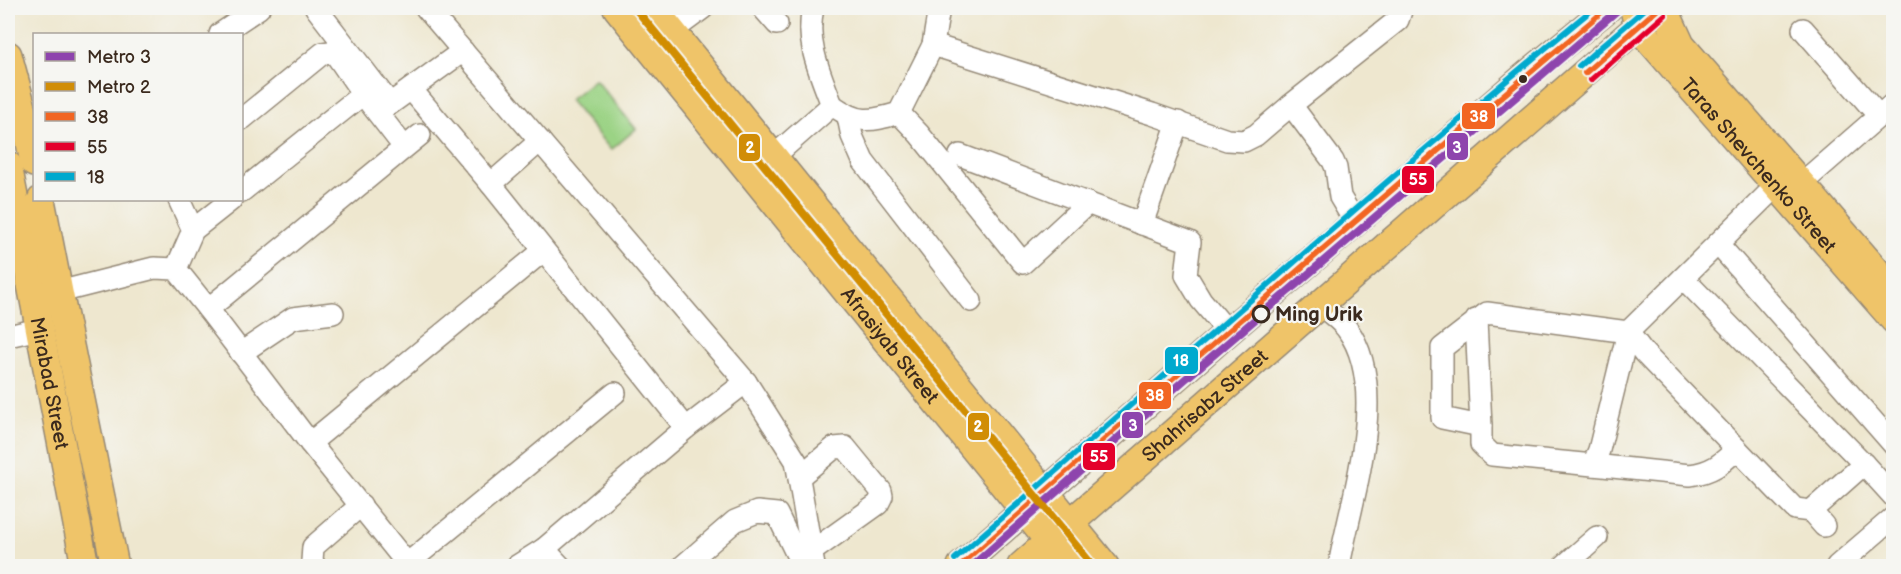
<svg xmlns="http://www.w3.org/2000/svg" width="1901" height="574" font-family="'Balsamiq Sans',sans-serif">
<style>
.green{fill:#9bd385;stroke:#6b7e52;stroke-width:1.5}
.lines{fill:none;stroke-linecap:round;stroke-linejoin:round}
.minor-casing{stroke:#948876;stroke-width:24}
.major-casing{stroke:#948876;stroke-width:30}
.minor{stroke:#fff;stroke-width:21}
.major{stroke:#efc469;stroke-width:27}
.bus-1-casing{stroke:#f6f6f2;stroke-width:10}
.bus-2-casing{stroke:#f6f6f2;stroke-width:10}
.bus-3-casing{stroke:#f6f6f2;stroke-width:10}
.bus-1{stroke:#f26522;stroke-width:6}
.bus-2{stroke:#e4002b;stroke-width:6}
.bus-3{stroke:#00a9ce;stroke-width:6}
.metro-1-casing{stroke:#f6f6f2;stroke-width:12}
.metro-2-casing{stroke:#f6f6f2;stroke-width:12}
.metro-1{stroke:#8e44ad;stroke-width:8}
.metro-2{stroke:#d18d06;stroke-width:8}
.bus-dot{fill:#3b2a1e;stroke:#f6f6f2;stroke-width:2}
.stop-dot{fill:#f6f6f2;stroke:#3b2a1e;stroke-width:3}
.labels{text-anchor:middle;stroke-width:4.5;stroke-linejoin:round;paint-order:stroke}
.street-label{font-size:20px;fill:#3b2a1e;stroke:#f6f6f2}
.stop-label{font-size:20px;font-weight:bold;fill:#3b2a1e;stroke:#f6f6f2;text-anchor:start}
.line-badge{stroke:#f6f6f2;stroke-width:2}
.badge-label{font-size:16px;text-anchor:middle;font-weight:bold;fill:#fff}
</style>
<rect width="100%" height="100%" fill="#f6f6f2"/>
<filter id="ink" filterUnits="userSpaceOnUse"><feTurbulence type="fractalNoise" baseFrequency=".0167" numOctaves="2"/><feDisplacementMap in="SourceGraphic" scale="12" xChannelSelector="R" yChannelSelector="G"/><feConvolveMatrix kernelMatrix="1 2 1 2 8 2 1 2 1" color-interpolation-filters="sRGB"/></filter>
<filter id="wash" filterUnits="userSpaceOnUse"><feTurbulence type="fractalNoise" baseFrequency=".008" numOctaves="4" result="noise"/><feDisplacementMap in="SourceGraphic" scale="24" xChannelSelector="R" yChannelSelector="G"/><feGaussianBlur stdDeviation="1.35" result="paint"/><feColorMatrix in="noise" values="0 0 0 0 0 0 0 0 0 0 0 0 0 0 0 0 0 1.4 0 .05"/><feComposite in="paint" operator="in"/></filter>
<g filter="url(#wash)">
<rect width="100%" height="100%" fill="#eee7cf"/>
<polygon class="green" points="595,79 636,129 611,150 569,100"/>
</g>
<g filter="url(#ink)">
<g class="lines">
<g class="minor-casing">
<g id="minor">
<polyline points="316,8 390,104 463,51"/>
<polyline points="426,8 746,382 796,461 814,566"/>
<polyline points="763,8 777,24"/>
<path d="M813,8C805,42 820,73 832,105"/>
<polyline points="1803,29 1879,116"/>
<polyline points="672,31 703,8"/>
<polyline points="220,34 259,8"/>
<polyline points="933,45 1152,114 1227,140 1244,141 1256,135 1291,105"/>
<polyline points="411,89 491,184"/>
<polyline points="363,94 404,147"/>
<polyline points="899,113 919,134 1023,263 1088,203"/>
<polyline points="848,117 852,136 863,161 971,301"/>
<polyline points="242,119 323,53 330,52 336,55 363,94 242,191"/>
<polyline points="540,141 491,184 686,428"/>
<polyline points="960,155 1190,242 1186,275 1201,300 1228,332"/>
<path d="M773,157L832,105C859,124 869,122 899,113L933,45L939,8"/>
<polyline points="1801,184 1894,103"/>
<polyline points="179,200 193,230"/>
<polyline points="1355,222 1340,197 1336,168 1333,161 1291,105 1398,20 1402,8"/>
<polyline points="1142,224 1178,122"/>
<polyline points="1718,244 1894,445"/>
<polyline points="176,269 193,230 231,200"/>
<polyline points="1683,278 1864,464 1894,497"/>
<polyline points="59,292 154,268 176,269 208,309"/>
<path d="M1320,305C1329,312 1340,320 1347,329C1390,387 1352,496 1340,561"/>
<polyline points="1476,320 1481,426 1442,418 1442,348 1487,313 1628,332 1776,186"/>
<polyline points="8,336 39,329"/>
<polyline points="241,353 293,318 333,313"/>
<polyline points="1481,426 1481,444 1492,455 1593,465 1599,450 1628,332 1644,353 1795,509 1811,511"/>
<polyline points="310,443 543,251"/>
<path d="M1593,465L1690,475C1713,472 1721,464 1737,449"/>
<polyline points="799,477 834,448 845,447 881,491 882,496 878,504 811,552"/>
<polyline points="1824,526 1811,511 1864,464"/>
<polyline points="544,549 560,566"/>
<polyline points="407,564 615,393"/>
<polyline points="315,566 312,561 313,547 361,505"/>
<polyline points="409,566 310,443 208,309 420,135"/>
<polyline points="517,566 544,549 686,428 746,382"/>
<polyline points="683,566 735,521 757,512 777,514 796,553 813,563"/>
<polyline points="1564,566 1597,537"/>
<polyline points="1837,566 1894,517"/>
</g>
</g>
<g class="major-casing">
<g id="major">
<path id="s1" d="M617,8L1069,566"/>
<polyline points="653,8 1105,566"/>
<polyline points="1664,8 1681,45 1894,291"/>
<path id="s2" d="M1634,9L1638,27L1894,320"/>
<polyline points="8,55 26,122 34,163"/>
<path id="s3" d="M8,165L85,566"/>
<polyline points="41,200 59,292 115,566"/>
<polyline points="961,566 1228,332 1523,78 1608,8"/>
<path id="s4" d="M1021,566L1659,8"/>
</g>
</g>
<use href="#minor" class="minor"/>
<use href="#major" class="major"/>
<g class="bus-1-casing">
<g id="bus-1">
<polyline points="1585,73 1659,8"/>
<path d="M961,566C1175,378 1388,189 1608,8"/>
</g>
</g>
<g class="bus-2-casing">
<g id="bus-2">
<polyline points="1591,80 1665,15"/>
<path d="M974,566C1186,381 1396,194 1614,15"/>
</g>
</g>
<g class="bus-3-casing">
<g id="bus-3">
<polyline points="1579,66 1646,8"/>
<path d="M955,559C1167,374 1377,186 1594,8"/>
</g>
</g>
<use href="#bus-1" class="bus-1"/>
<use href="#bus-2" class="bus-2"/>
<use href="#bus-3" class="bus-3"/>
<g class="metro-1-casing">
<polyline id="metro-1" points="972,566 1183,381 1620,8"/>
</g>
<g class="metro-2-casing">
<polyline id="metro-2" points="635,8 1093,566"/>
</g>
<use href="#metro-1" class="metro-1"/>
<use href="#metro-2" class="metro-2"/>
</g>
</g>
<circle class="bus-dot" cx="1523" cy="79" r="5"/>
<circle class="stop-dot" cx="1261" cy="314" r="8"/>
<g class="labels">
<g class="street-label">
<text dy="7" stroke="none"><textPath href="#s2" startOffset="202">Taras Shevchenko Street</textPath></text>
<text dy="7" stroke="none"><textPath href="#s1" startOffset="434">Afrasiyab Street</textPath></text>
<text dy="7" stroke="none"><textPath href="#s3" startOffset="222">Mirabad Street</textPath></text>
<text dy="7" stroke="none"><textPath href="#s4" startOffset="244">Shahrisabz Street</textPath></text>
</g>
<g class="stop-label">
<text x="1275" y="321">Ming Urik</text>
</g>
</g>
<g class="line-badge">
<rect x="1461" y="102" width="35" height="28" rx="6" fill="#f26522"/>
<rect x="1446" y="132" width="23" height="29" rx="6" fill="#8e44ad"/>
<rect x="738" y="133" width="23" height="29" rx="6" fill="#d18d06"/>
<rect x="1401" y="165" width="34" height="29" rx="6" fill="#e4002b"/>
<rect x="1164" y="346" width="35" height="29" rx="6" fill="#00a9ce"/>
<rect x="1138" y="381" width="34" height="29" rx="6" fill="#f26522"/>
<rect x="1121" y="411" width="23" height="28" rx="6" fill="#8e44ad"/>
<rect x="967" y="412" width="23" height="29" rx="6" fill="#d18d06"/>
<rect x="1082" y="442" width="34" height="29" rx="6" fill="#e4002b"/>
</g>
<g class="badge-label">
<text x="1479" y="122">38</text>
<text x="1457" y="153">3</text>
<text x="750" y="153">2</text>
<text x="1418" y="185">55</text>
<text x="1181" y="366">18</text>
<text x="1155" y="401">38</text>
<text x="1133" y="431">3</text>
<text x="978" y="432">2</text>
<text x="1099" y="462">55</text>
</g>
<rect width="1901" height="574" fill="none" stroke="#f6f6f2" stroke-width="30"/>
<rect x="33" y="33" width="210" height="168" fill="#f6f6f2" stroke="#aba49d" stroke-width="1.5"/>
<rect x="45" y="52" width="30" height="9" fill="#8e44ad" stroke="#aba49d" stroke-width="1.5"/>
<text x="87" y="63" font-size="18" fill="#3b2a1e">Metro 3</text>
<rect x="45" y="82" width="30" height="9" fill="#d18d06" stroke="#aba49d" stroke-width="1.5"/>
<text x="87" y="93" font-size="18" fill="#3b2a1e">Metro 2</text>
<rect x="45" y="112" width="30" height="9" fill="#f26522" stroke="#aba49d" stroke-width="1.5"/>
<text x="87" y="123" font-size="18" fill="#3b2a1e">38</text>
<rect x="45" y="142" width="30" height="9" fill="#e4002b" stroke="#aba49d" stroke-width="1.5"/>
<text x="87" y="153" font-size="18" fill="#3b2a1e">55</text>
<rect x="45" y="172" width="30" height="9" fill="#00a9ce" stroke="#aba49d" stroke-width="1.5"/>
<text x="87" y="183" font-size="18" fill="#3b2a1e">18</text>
</svg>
